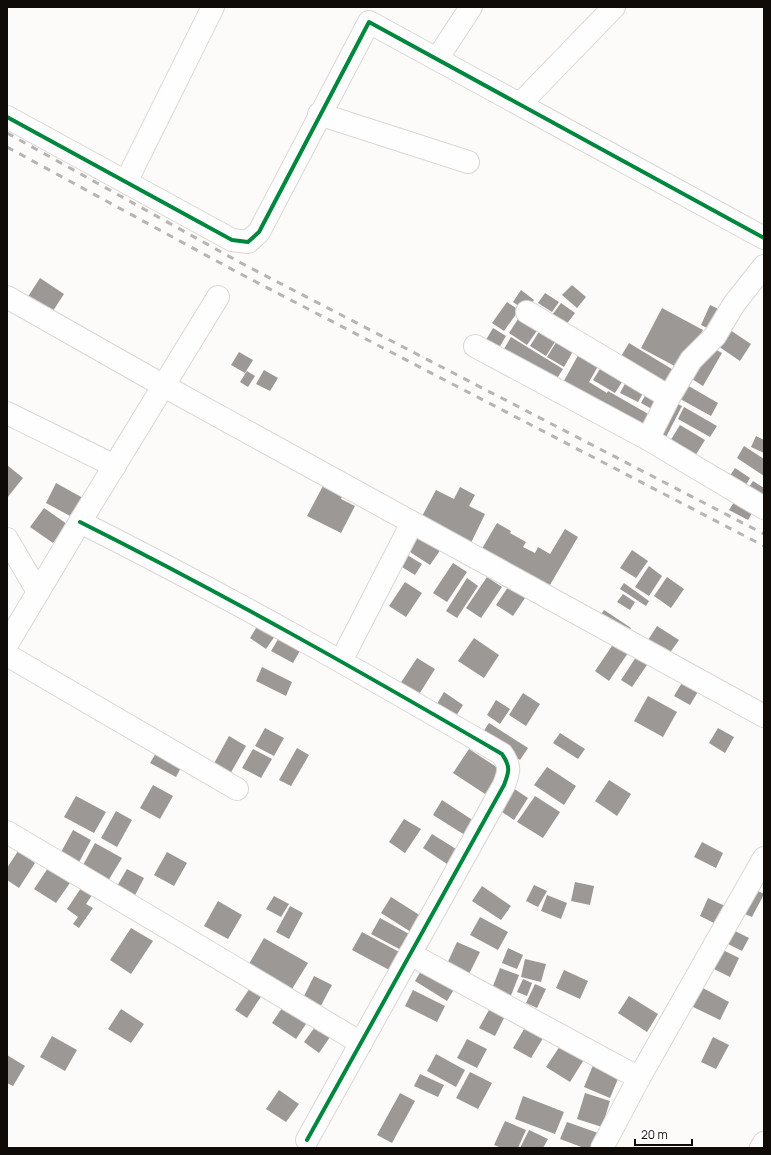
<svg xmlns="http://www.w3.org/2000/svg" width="771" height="1155" font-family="Manrope,sans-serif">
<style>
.building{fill:#9b9895}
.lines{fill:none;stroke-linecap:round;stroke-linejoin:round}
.minor-casing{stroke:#dad7d5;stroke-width:24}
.minor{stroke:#fffefe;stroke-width:22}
.rail{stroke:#b6b5b5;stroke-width:3;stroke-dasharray:7 7;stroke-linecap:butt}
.cycleway-casing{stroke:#fff;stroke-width:6}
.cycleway{stroke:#00873e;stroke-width:4}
</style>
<rect width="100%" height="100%" fill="#fdfbf9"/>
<g class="building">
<polygon points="40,278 64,294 51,314 27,298"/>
<polygon points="572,285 586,297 577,308 562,295"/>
<polygon points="521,290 534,300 526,311 513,302"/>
<polygon points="545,293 559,302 552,312 538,303"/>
<polygon points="507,302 519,310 504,331 492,323"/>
<polygon points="561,303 575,313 563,329 549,319"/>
<polygon points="710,305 725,312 715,332 701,325"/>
<polygon points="662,308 703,330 682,370 641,348"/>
<polygon points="522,313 541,325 527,345 509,333"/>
<polygon points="542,327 558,337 546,356 530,346"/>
<polygon points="493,328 506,336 496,353 483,345"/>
<polygon points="727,328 751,344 740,361 715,344"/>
<polygon points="560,336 576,346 564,367 547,357"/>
<polygon points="511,337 563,369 552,386 501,354"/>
<polygon points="629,343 680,374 668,393 617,363"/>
<polygon points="711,347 722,353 703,386 692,379"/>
<polygon points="581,350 601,361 589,382 607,393 608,391 657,419 647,437 560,388"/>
<polygon points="239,352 253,360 245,373 231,365"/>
<polygon points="605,361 627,374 615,393 593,380"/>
<polygon points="264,370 278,378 270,391 256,384"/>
<polygon points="247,371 255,376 248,387 240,382"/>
<polygon points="628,378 646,388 638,402 620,393"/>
<polygon points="680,381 718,403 711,416 673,395"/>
<polygon points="648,390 666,400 659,413 641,403"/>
<polygon points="672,401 682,406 664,441 653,436"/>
<polygon points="684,407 717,426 710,437 678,419"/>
<polygon points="680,425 705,440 692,461 667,446"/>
<polygon points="756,436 764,440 764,453 751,447"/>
<polygon points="744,446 764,459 764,476 737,458"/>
<polygon points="7,465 23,478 7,498"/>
<polygon points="735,468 750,478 743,490 727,480"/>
<polygon points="753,481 764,488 764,492 758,501 745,493"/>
<polygon points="56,483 83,498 72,517 46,503"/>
<polygon points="324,484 343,494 341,499 355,506 341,533 307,516"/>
<polygon points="460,487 475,495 469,506 485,514 470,545 420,520 436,490 454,499"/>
<polygon points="738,496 756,506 748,520 729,510"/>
<polygon points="44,508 67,524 53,543 30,527"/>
<polygon points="497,523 511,531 510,533 526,542 523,547 535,553 538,547 550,554 565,529 578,537 547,590 480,552"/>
<polygon points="417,534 441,549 430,565 407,550"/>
<polygon points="632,550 648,561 636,578 620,568"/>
<polygon points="404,553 422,564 415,575 397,564"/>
<polygon points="453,563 467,572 447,602 433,593"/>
<polygon points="649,566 662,576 649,596 635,587"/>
<polygon points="487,577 502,587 481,618 466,608"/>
<polygon points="667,577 684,589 671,608 654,596"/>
<polygon points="467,578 478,586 457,618 446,611"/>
<polygon points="405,582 422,593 406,617 389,606"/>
<polygon points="624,583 649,601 646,606 620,589"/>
<polygon points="510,584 527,595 513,616 496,605"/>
<polygon points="623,594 635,602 630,610 617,602"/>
<polygon points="604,610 631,628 624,638 597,620"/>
<polygon points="258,625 275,636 266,649 250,638"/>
<polygon points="657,626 679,640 669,654 648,640"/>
<polygon points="280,636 301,649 293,663 271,651"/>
<polygon points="474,638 499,655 484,678 458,661"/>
<polygon points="616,640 630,650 609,681 595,671"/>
<polygon points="640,651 651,659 632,687 621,680"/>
<polygon points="417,658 435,669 418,696 400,684"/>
<polygon points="262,667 292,682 286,696 256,681"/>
<polygon points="686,676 702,685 690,705 674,696"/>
<polygon points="444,692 463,705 456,716 437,704"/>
<polygon points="523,693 540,704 526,726 509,715"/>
<polygon points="648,696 677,712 663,737 634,721"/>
<polygon points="496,700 510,709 500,724 487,715"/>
<polygon points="489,723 528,748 520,760 481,735"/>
<polygon points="265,728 284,738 274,756 255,746"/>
<polygon points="718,728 734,737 725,753 709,743"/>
<polygon points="560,733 585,749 578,759 553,743"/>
<polygon points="229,736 246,746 229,776 212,767"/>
<polygon points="159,748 184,762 176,777 150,763"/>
<polygon points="297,748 309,755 291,786 279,780"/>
<polygon points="253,749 272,759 261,778 242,768"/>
<polygon points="469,749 501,770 485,794 453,773"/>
<polygon points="547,767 576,786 564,805 534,785"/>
<polygon points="609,780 631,794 617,816 595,801"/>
<polygon points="153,785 173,796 160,819 140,808"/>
<polygon points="510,786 528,798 514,820 496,808"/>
<polygon points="76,796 106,812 94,833 64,817"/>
<polygon points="535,796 560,812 543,838 517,822"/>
<polygon points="442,800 477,823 468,837 433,815"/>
<polygon points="116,811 132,820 117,847 101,838"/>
<polygon points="404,819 421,829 405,853 389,842"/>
<polygon points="73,830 91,840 77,866 59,856"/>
<polygon points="432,834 456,849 447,864 423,848"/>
<polygon points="702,842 723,853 716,868 694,857"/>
<polygon points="95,843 122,858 108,881 82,867"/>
<polygon points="18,851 35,863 19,888 7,880 7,868"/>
<polygon points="167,852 187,863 174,886 154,875"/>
<polygon points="50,865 72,880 56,903 34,889"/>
<polygon points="127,869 144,878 131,903 113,893"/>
<polygon points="575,882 594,886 590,905 571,901"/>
<polygon points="534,885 547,891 538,907 526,901"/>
<polygon points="482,886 511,906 501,920 472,901"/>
<polygon points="81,888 92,895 86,904 93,908 79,928 73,924 78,917 67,909"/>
<polygon points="752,888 764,894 752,917 740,912"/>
<polygon points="547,895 567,903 561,919 541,911"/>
<polygon points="274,896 289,904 281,917 266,909"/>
<polygon points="391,897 421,916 411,932 381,913"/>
<polygon points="708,898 725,906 716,924 700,916"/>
<polygon points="218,901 242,915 228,939 204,926"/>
<polygon points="290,906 303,913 289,939 276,932"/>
<polygon points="480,917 508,932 498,950 470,935"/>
<polygon points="380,918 411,935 403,951 371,934"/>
<polygon points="727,927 749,938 742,951 720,940"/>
<polygon points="131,928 153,941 131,974 110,960"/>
<polygon points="362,932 403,954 393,972 352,950"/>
<polygon points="264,938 308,963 289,994 246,969"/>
<polygon points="457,942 480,952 468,976 446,966"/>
<polygon points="717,947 739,958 730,977 708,966"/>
<polygon points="508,948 523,955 517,969 502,963"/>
<polygon points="525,959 546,964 541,982 521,977"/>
<polygon points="424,966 456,986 447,1001 415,981"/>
<polygon points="500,968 519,975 510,998 491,991"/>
<polygon points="564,970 588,981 580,999 556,988"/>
<polygon points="314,976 332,985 317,1013 300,1004"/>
<polygon points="523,979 532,983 527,996 517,992"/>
<polygon points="535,984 546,989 537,1008 526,1003"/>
<polygon points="252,985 264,992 247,1018 235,1010"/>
<polygon points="701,987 729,1002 720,1020 691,1006"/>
<polygon points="413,990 445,1006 437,1022 405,1006"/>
<polygon points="629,996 658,1014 647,1032 618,1013"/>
<polygon points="282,1008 306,1024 296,1039 272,1023"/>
<polygon points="490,1008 505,1016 495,1036 479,1028"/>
<polygon points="121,1009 144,1024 131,1043 108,1029"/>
<polygon points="527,1024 545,1035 531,1058 513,1048"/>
<polygon points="315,1027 330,1037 319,1053 304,1042"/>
<polygon points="52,1036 77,1050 65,1071 40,1057"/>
<polygon points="713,1037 729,1045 716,1069 701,1062"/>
<polygon points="467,1039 487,1049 477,1068 457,1058"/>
<polygon points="562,1043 585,1058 570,1082 546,1067"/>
<polygon points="436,1054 465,1070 456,1087 427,1071"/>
<polygon points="7,1055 25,1066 13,1086 7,1083"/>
<polygon points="594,1063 620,1074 610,1098 584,1087"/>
<polygon points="470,1072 492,1083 478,1109 456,1098"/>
<polygon points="420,1074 444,1085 438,1097 414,1086"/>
<polygon points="279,1090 299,1104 286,1122 266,1109"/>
<polygon points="400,1093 415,1101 392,1143 377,1135"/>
<polygon points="585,1093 610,1101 602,1127 577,1119"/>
<polygon points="523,1096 564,1112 555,1134 515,1119"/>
<polygon points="505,1121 526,1130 518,1148 502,1148 494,1145"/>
<polygon points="567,1122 598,1133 592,1148 584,1148 560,1139"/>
<polygon points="529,1130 548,1139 543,1148 520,1148"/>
</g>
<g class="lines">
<g class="minor-casing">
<g id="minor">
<polyline points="437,59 471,7"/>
<polyline points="520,104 614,7"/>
<polyline points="319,114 468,162"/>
<polyline points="7,117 232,240 248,242 259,232 369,22 764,238"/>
<polyline points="126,182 213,7"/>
<polyline points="7,297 164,386 764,716"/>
<polyline points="527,312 669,397"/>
<polyline points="475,346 648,439 764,508"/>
<polyline points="7,413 115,466"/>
<polyline points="648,439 669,397 691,360 715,336 734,304 764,266"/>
<path d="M80,522C224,594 363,673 502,754C511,767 509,772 504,785L307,1140"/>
<polyline points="7,539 38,592"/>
<polyline points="7,644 80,522 218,297"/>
<polyline points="7,655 237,789"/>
<polyline points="341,661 412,523"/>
<polyline points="7,832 361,1043"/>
<polyline points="410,954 639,1078"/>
<polyline points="602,1148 639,1078 764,858"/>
<polyline points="761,1148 764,1143"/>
</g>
</g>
<use href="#minor" class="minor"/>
<g class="rail">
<polyline points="7,133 241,263 764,534"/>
<polyline points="7,147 235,271 764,546"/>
</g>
<g class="cycleway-casing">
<g id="cycleway">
<polyline points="7,117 232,240 248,242 259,232 369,22 764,238"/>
<path d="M80,522C224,594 363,673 502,754C511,767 509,772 504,785L307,1140"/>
</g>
</g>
<use href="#cycleway" class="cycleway"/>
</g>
<rect width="771" height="1155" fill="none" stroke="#0f0b09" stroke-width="16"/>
<path d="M635 1139v6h57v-6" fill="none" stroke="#0f0b09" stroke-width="2"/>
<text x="641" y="1139" font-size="12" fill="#0f0b09" stroke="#ffffff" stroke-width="3" paint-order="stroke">20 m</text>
</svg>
